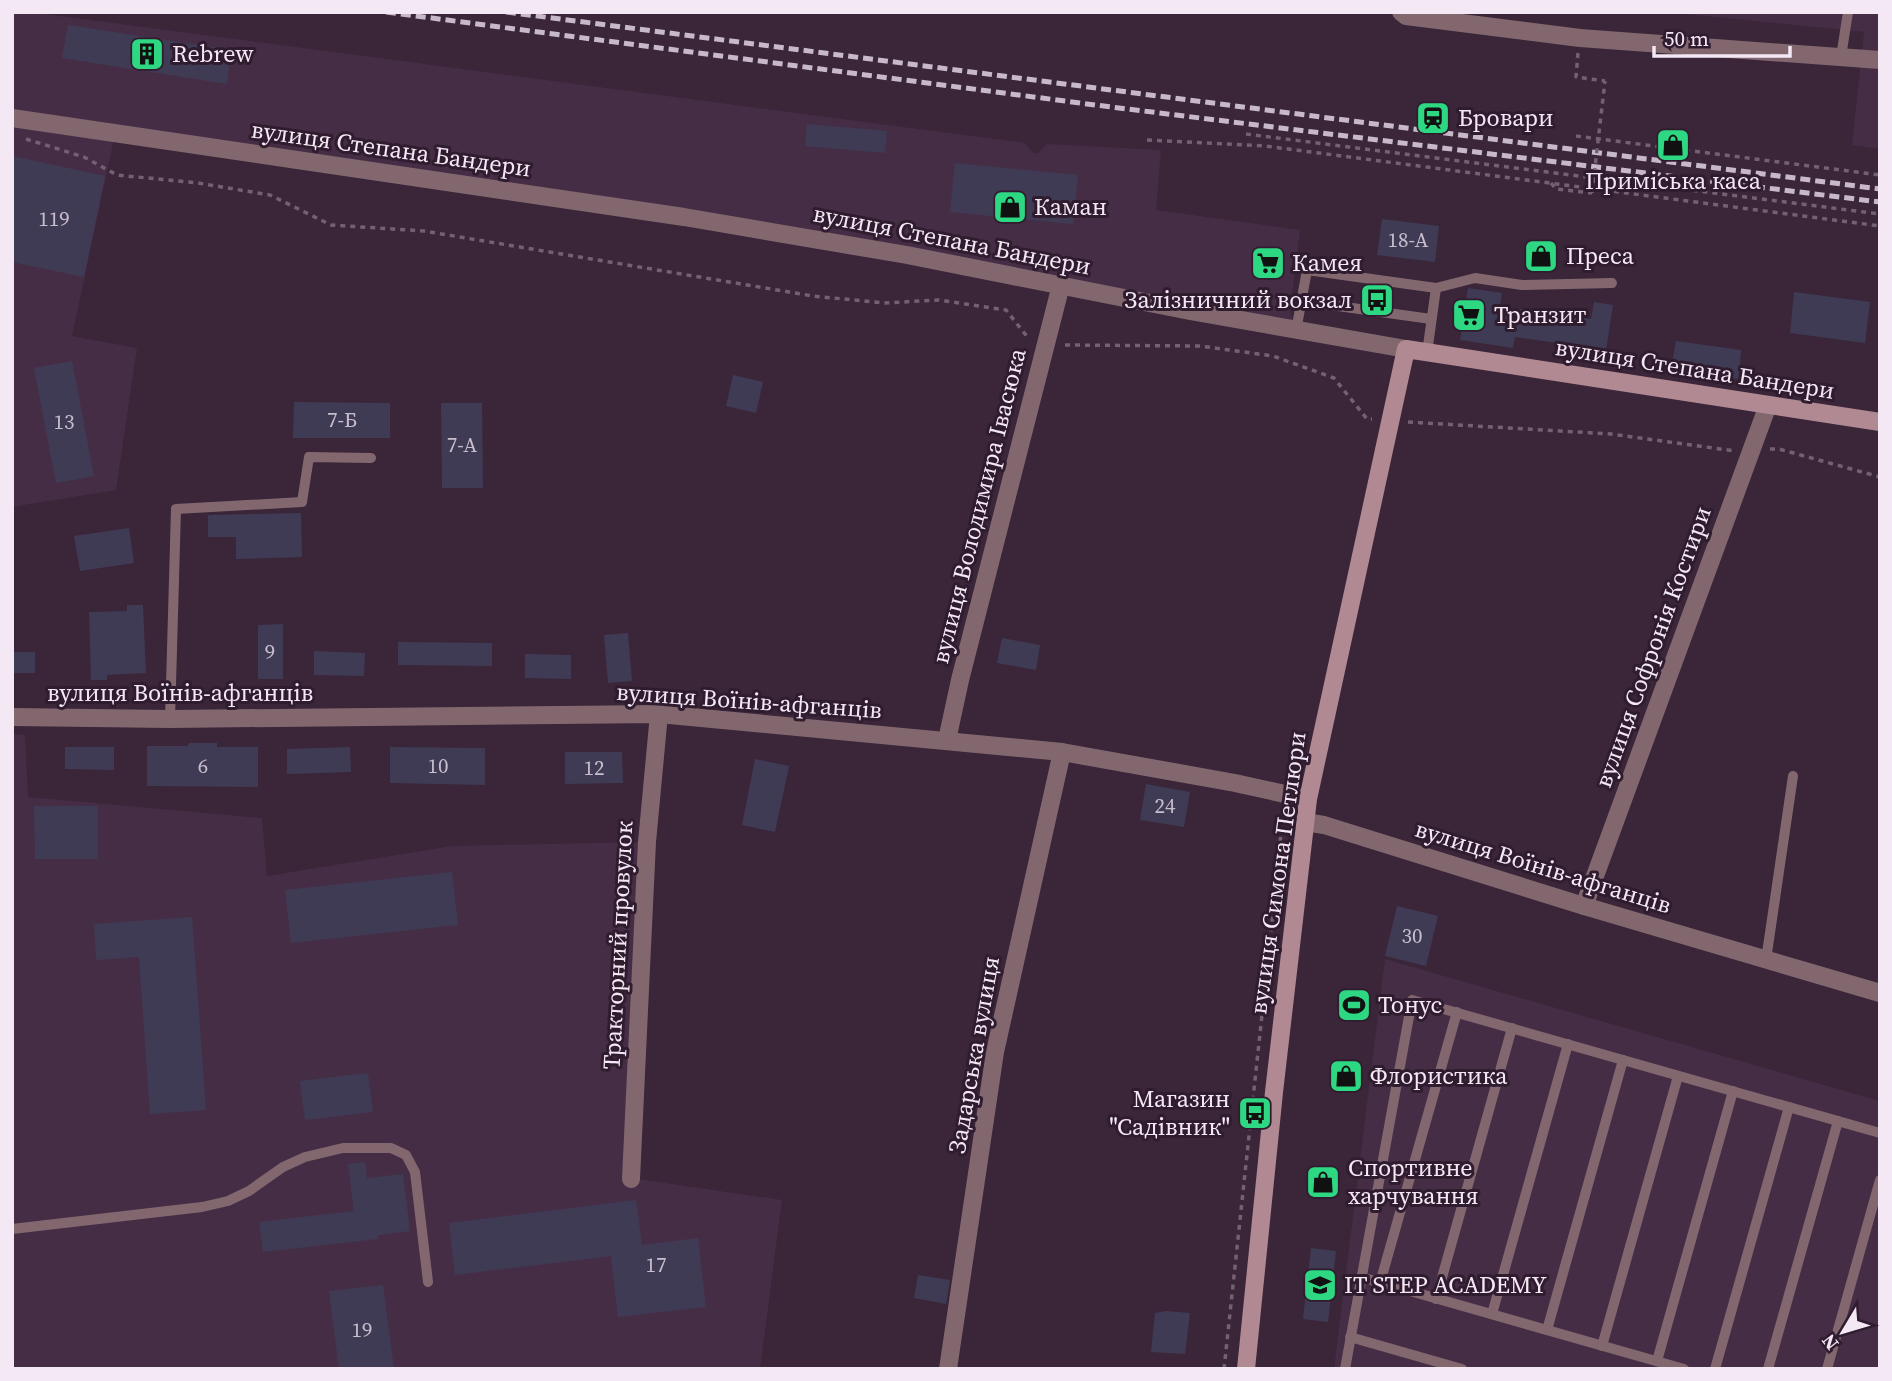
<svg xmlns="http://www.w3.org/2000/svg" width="1892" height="1381" font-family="'Source Serif 4',serif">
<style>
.built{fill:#462d46}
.building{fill:#403b55}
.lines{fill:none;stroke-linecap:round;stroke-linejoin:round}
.path{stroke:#736172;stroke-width:3.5;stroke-dasharray:5 5;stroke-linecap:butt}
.lane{stroke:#82686e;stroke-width:10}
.street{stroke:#82686e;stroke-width:18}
.secondary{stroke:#b18992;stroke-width:18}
.rail{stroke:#c8b9c8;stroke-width:5;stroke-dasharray:10 5;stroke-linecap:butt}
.path-bridge{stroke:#736172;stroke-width:3.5;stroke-dasharray:5 5;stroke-linecap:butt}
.labels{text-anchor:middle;stroke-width:6;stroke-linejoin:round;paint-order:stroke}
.number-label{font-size:21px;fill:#c8bdcd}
.poi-label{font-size:24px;fill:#f5e8f5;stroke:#301c2f;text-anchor:start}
.street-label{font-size:24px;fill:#f5e8f5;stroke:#301c2f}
</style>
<rect width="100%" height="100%" fill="#3a2539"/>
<g class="built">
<polygon points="12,12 29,12 1025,143 1033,153 1038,153 1047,144 1161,150 1156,210 1300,230 1290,311 1296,331 1015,276 115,134 72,336 137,348 116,490 12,507"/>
<polygon points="1666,12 1880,12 1880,149 1852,145 1864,32"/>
<polygon points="12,734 25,735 28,797 262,818 267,876 452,846 647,842 631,1178 782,1200 760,1369 12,1369"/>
<polygon points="1385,959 1880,1101 1880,1369 1334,1369"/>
</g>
<g class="building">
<polygon points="68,25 231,50 227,84 62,58"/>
<polygon points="807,124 887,131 885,153 805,146"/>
<polygon points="12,156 105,176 84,277 12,262"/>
<polygon points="955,163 1078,175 1073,224 950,212"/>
<polygon points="1382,219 1439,226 1435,262 1377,255"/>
<polygon points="1468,288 1502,293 1500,306 1591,319 1594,302 1613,305 1605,357 1585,354 1586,347 1515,337 1513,348 1460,340"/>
<polygon points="1794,292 1870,302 1865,343 1790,333"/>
<polygon points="1676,341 1741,350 1739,379 1671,369"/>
<polygon points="72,361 94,476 56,483 34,368"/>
<polygon points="733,375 763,382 756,413 726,406"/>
<polygon points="294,402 390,403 390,438 293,438"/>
<polygon points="441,403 482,403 483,488 442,488"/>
<polygon points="301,513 302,557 236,559 236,537 208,537 208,515"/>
<polygon points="129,528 134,563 80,571 74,536"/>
<polygon points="127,605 143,605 146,673 107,675 107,680 91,680 89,612 127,611"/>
<polygon points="283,624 283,679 258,679 258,625"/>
<polygon points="628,633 632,681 608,683 604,635"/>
<polygon points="1002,638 1040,645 1036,670 997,663"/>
<polygon points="398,642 492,643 492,666 398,665"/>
<polygon points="314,651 365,653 364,676 314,675"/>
<rect x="12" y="652" width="23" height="21"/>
<polygon points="525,654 571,655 571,679 525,678"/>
<polygon points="189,743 217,743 217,747 258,747 258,787 147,786 147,746 188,746"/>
<polygon points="65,747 114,747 114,770 65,769"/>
<polygon points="350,747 351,772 287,774 287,749"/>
<polygon points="390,747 485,748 485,785 390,783"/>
<polygon points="565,752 622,752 623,783 565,784"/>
<polygon points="755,759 789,766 775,832 742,825"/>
<polygon points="1146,784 1190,792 1184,827 1140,820"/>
<polygon points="34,806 98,806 98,859 35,859"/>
<polygon points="452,872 458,925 291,943 285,890"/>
<polygon points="1397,906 1438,916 1426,966 1385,956"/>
<polygon points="192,917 206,1110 150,1114 139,957 96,960 94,924"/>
<polygon points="368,1073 373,1112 305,1120 300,1081"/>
<polygon points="365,1162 367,1178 403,1174 410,1231 378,1235 378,1239 263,1252 259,1222 354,1211 348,1164"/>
<polygon points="636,1200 642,1245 698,1238 706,1307 618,1317 611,1256 455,1275 449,1223"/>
<polygon points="1311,1248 1336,1251 1328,1322 1303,1319"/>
<polygon points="918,1275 950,1280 946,1304 914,1298"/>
<polygon points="383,1285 394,1369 339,1369 329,1291"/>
<polygon points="1166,1311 1190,1313 1185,1354 1151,1352 1155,1313"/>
</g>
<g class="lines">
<g class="path">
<polyline points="1578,53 1576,77 1605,81"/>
<polyline points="1246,134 1880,214"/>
<polyline points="1576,136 1880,175"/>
<polyline points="26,139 84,157 117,175 198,183 270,195 331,225 424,231 813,296 884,303 939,300 1006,310 1029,339"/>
<polyline points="1147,140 1265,146 1880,226"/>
<polyline points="1551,183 1556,189 1592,193"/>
<polyline points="1065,345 1200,346 1273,356 1334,378 1367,419 1372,419"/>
<polyline points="1408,422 1611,434 1735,451"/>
<polyline points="1770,449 1779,449 1880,477"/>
<polyline points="1224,1369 1280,847 1282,810"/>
</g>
<g class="lane">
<polyline points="1841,57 1848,12"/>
<polyline points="1436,288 1475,278 1522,285 1612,283"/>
<polyline points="1302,301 1431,319"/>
<polyline points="1296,331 1307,270 1436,288 1427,353"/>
<polyline points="170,719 176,509 302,502 309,457 371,458"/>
<polyline points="1766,960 1793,776"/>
<polyline points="12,1229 202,1207 228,1201 249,1191 283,1167 305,1157 343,1148 391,1148 406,1155 415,1172 428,1282"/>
<polyline points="1361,1277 1684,1369"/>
<polyline points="1380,1283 1457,1012"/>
<polyline points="1436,1299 1512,1028"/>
<polyline points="1492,1314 1568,1044"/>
<polyline points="1547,1330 1623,1060"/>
<polyline points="1350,1337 1462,1369"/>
<polyline points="1602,1346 1678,1076"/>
<polyline points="1657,1361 1733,1091"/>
<polyline points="1345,1369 1412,1000 1880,1133"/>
<polyline points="1715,1369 1789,1107"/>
<polyline points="1768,1369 1838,1121"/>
<polyline points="1827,1369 1880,1180"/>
</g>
<g class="street">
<polyline points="1401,12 1406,16 1580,38 1880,60"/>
<polyline points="12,118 684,217 907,255 1190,311 1406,349"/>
<polyline points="12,717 170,719 659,714 1062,752 1235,783 1308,799"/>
<polyline points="947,740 960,680 1061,285"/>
<polyline points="1305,822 1324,825 1584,906 1880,993"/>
<polyline points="1584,906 1768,405"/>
<polyline points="631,1179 647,842 659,714"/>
<polyline points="948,1369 995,1052 1062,752"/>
</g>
<polyline class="secondary" points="1246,1369 1274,1092 1308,799 1406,349 1880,422"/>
<g class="rail">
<polyline points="386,12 1095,105 1880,202"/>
<polyline points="506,12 1880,189"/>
</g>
<polyline class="path-bridge" points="1592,193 1605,81"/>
</g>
<defs>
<g id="building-square" transform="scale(1.75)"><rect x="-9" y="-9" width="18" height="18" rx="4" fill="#2ed883" stroke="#301c2f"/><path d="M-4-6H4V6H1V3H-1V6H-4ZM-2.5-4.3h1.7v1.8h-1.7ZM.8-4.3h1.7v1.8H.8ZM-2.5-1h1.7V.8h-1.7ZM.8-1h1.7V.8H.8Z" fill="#111"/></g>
<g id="station-square" transform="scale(1.75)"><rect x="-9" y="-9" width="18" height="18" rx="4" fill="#2ed883" stroke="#301c2f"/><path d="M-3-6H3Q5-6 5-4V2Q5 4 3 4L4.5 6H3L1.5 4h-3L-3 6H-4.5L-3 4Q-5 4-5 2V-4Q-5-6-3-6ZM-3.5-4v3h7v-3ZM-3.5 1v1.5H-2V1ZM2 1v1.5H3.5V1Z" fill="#111"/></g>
<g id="shop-square" transform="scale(1.75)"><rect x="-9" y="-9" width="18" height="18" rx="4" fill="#2ed883" stroke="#301c2f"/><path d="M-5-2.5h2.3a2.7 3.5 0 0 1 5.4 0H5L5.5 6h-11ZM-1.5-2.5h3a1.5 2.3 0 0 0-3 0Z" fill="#111"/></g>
<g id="supermarket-square" transform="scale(1.75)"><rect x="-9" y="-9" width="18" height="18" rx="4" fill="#2ed883" stroke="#301c2f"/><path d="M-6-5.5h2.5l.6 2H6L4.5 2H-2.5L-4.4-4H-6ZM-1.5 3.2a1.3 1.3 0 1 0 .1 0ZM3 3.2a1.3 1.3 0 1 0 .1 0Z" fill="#111"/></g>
<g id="bus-square" transform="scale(1.75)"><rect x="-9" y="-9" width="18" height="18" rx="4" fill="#2ed883" stroke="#301c2f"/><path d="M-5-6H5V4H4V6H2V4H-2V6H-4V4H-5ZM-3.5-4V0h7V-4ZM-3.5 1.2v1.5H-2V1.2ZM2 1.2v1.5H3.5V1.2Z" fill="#111"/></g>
<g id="stadium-square" transform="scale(1.75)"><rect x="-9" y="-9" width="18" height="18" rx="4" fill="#2ed883" stroke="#301c2f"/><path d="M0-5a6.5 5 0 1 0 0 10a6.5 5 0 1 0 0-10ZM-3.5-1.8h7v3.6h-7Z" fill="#111"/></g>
<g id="school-square" transform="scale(1.75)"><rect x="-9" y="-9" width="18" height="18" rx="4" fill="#2ed883" stroke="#301c2f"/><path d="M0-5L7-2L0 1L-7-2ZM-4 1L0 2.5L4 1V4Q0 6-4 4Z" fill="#111"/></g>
</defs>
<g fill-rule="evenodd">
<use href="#building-square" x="147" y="54"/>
<use href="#station-square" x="1433" y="118"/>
<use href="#shop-square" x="1673" y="145"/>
<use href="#shop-square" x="1010" y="207"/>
<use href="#shop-square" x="1541" y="256"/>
<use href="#supermarket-square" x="1268" y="263"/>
<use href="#bus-square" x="1377" y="300"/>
<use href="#supermarket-square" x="1469" y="315"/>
<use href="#stadium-square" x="1354" y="1005"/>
<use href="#shop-square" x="1346" y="1076"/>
<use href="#bus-square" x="1255" y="1113"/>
<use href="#shop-square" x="1323" y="1182"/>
<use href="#school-square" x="1320" y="1285"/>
</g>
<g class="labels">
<g class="number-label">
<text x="54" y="226">119</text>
<text x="1408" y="247">18-А</text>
<text x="342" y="427">7-Б</text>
<text x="64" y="429">13</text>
<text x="462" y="452">7-А</text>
<text x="270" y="659">9</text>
<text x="203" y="773">6</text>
<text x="438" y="773">10</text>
<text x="594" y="775">12</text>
<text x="1165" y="813">24</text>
<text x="1412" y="943">30</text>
<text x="656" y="1272">17</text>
<text x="362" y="1337">19</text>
</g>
<g class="poi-label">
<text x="172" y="62">Rebrew</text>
<text x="1458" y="126">Бровари</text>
<text x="1673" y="189" text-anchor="middle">Приміська каса</text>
<text x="1034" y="215">Каман</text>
<text x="1566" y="264">Преса</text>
<text x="1292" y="271">Камея</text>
<text x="1352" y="308" text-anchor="end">Залізничний вокзал</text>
<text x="1494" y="323">Транзит</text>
<text x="1378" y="1013">Тонус</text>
<text x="1370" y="1084">Флористика</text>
<text x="1230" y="1107" text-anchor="end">Магазин<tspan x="1230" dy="28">"Садівник"</tspan></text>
<text x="1348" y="1176">Спортивне<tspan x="1348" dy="28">харчування</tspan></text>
<text x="1344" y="1293">IT STEP ACADEMY</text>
</g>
<g class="street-label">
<text transform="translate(391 149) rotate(8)" y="8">вулиця Степана Бандери</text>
<text transform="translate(952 240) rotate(11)" y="8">вулиця Степана Бандери</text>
<text transform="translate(1695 369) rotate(9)" y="8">вулиця Степана Бандери</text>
<text transform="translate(979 506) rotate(-76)" y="8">вулиця Володимира Івасюка</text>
<text transform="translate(1653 647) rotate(-70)" y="8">вулиця Софронія Костири</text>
<text x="180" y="701">вулиця Воїнів-афганців</text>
<text transform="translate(749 701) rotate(4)" y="8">вулиця Воїнів-афганців</text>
<text transform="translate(1543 867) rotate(17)" y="8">вулиця Воїнів-афганців</text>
<text transform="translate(1278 873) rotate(-82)" y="8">вулиця Симона Петлюри</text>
<text transform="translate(618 945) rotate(-87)" y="8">Тракторний провулок</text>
<text transform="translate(974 1055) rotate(-80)" y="8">Задарська вулиця</text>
</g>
</g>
<rect width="1892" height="1381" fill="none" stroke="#f5e8f5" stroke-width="28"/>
<g transform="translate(1843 1332) rotate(232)" stroke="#301c2f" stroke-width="5" paint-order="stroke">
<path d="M0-5L12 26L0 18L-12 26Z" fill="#f5e8f5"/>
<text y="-10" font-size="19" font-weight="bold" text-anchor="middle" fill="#f5e8f5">N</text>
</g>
<path d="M1654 46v10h136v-10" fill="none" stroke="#f5e8f5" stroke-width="3.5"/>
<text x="1664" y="46" font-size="21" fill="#f5e8f5" stroke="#301c2f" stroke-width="5" paint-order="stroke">50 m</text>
</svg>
